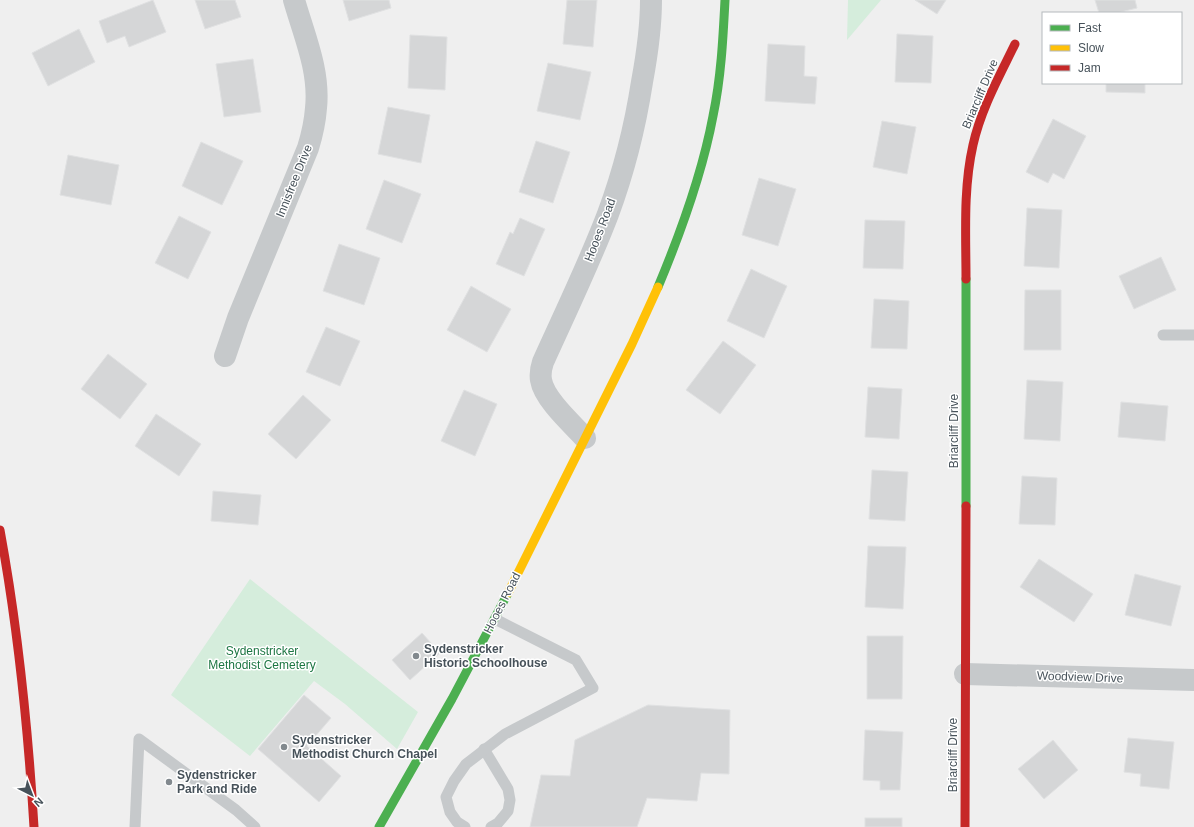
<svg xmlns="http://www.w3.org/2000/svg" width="1194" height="827" font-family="Arial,sans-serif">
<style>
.green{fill:#d5eddc}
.building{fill:#d5d6d7;stroke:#e0e1e2}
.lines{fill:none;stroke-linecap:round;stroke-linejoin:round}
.lane{stroke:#c6c9cb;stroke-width:11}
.street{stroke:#c6c9cb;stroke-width:22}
.fast{stroke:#4caf50;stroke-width:9}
.slow{stroke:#ffc107;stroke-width:9}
.jam{stroke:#c62828;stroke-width:9}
.poi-dot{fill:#82898e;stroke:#fff;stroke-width:1.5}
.labels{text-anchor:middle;stroke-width:3;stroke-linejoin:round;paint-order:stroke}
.street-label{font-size:12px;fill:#47525a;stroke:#fff}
.poi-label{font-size:12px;font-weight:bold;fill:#47525a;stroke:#fff;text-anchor:start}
.park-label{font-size:12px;fill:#1d7643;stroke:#fff}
</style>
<rect width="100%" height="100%" fill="#efefef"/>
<g class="green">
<polygon points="848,0 881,0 847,40"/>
<polygon points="250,579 418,712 397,749 345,704 314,681 250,756 171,695"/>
</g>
<g class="building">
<polygon points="153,0 166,32 129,47 125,36 107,43 99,21"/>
<polygon points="195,0 235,0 241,17 205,29"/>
<polygon points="343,0 389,0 391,8 349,21"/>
<polygon points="567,0 597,0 593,47 563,44"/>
<polygon points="915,0 946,0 937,14"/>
<polygon points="1095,0 1135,0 1137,8 1117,13 1099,13"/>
<polygon points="79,29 95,62 48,86 32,53"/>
<polygon points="897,34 933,36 931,83 895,82"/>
<polygon points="410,35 447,37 445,90 408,88"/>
<polygon points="768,44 805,46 804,76 817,77 815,104 765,101"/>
<polygon points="253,59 261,112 224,117 216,64"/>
<polygon points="548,63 591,72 580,120 537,111"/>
<polygon points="1106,83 1145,83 1145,93 1106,92"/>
<polygon points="388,107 430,115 421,163 378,154"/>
<polygon points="1053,119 1086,136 1064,179 1053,173 1048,183 1026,172"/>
<polygon points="882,121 916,127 907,174 873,167"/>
<polygon points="536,141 570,152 553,203 519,192"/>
<polygon points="201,142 243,161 222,205 182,186"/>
<polygon points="68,155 119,165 111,205 60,195"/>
<polygon points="759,178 796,189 778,246 742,235"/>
<polygon points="384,180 421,194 402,243 366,229"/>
<polygon points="1027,208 1062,210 1059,268 1024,266"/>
<polygon points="179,216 211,232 188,279 155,263"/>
<polygon points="520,218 545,229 524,276 496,264 510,232 513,234"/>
<polygon points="865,220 905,221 903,269 863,268"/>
<polygon points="339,244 380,258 364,305 323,291"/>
<polygon points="1161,257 1176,290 1134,309 1119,276"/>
<polygon points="751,269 787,286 764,338 727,321"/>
<polygon points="471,286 511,309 487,352 447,330"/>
<polygon points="1025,290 1061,290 1061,350 1024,350"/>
<polygon points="874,299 909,301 907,349 871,348"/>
<polygon points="326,327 360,341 340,386 306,372"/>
<polygon points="723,341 756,365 720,414 686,390"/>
<polygon points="108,354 147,384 120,419 81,389"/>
<polygon points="1027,380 1063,382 1060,441 1024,439"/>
<polygon points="868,387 902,389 899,439 865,437"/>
<polygon points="464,390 497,404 475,456 441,441"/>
<polygon points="303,395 331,420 296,459 268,434"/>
<polygon points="1121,402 1168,406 1165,441 1118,437"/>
<polygon points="156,414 201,444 179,476 135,446"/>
<polygon points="872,470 908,472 905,521 869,519"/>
<polygon points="1022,476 1057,478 1055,525 1019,524"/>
<polygon points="213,491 261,495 258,525 211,521"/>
<polygon points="868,546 906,547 903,609 865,607"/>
<polygon points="1039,559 1093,594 1074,622 1020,587"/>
<polygon points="1135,574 1181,586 1171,626 1125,615"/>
<polygon points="422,633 440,653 410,680 392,660"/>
<polygon points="867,636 903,636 902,699 867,699"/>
<polygon points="304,695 331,718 307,746 341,776 319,802 258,749"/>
<polygon points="648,705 730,710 729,774 701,773 697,801 647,798 637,827 530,827 541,775 570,776 575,740"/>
<polygon points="865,730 903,732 900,790 880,790 880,781 863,780"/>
<polygon points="1128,738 1174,742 1169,789 1140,786 1141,774 1124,772"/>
<polygon points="1053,740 1078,770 1044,799 1018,769"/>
<rect x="865" y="818" width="37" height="9"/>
</g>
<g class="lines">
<g class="lane">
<polyline points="1163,335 1194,335"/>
<polyline points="484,749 508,789 510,800 508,811 498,823 491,827"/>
<polyline points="135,827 139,739 236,810 255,827"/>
<polyline points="465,827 457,822 450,812 446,797 454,781 466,764 505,734 593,688 576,660 495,619"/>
</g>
<g class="street">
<path d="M225,356L238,318L308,148C312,135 315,122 316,108C320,71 304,35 294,0"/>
<path d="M585,438C572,424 544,399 541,380C540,374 541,368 543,362C565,313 589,264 608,214C624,171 635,127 642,82C647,55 651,27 651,0"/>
<polyline points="965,674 1194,680"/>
</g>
<g class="fast">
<path d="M658,287C681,232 702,175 713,116C721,78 723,39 725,0"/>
<polyline points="966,506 966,279"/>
<polyline points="379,827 452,699 508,593"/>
</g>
<polyline class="slow" points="508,593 632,344 658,287"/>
<g class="jam">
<path d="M966,279C966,235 963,189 973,145C981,109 999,77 1015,44"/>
<path d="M0,530C18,628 28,727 34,827"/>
<polyline points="965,827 966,506"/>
</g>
</g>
<g class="poi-dot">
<circle cx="416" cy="656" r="4"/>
<circle cx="284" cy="747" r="4"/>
<circle cx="169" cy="782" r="4"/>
</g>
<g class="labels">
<g class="street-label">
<text transform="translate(980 94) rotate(-67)" y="4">Briarcliff Drive</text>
<text transform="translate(294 181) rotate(-68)" y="4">Innisfree Drive</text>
<text transform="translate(600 230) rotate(-69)" y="4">Hooes Road</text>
<text transform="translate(954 431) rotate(-90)" y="4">Briarcliff Drive</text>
<text transform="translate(502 603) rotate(-63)" y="4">Hooes Road</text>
<text transform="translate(1080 677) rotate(2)" y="4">Woodview Drive</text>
<text transform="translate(953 755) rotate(-90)" y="4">Briarcliff Drive</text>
</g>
<g class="poi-label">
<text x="424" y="653">Sydenstricker<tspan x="424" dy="14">Historic Schoolhouse</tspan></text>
<text x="292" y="744">Sydenstricker<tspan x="292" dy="14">Methodist Church Chapel</tspan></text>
<text x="177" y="779">Sydenstricker<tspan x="177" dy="14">Park and Ride</tspan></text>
</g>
<g class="park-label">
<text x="262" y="655">Sydenstricker<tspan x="262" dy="14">Methodist Cemetery</tspan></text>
</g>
</g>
<rect x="1042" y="12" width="140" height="72" fill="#ffffff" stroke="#b5babd"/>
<rect x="1050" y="25" width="20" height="6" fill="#4caf50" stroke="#b5babd"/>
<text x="1078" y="32" font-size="12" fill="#47525a">Fast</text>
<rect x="1050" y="45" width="20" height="6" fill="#ffc107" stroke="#b5babd"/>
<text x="1078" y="52" font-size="12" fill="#47525a">Slow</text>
<rect x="1050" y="65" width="20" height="6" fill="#c62828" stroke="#b5babd"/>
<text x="1078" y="72" font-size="12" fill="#47525a">Jam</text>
<g transform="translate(32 795) rotate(138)" stroke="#ffffff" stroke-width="3" paint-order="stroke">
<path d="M0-3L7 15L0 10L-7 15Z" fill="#47525a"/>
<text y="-6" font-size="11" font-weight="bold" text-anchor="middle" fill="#47525a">N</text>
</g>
</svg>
